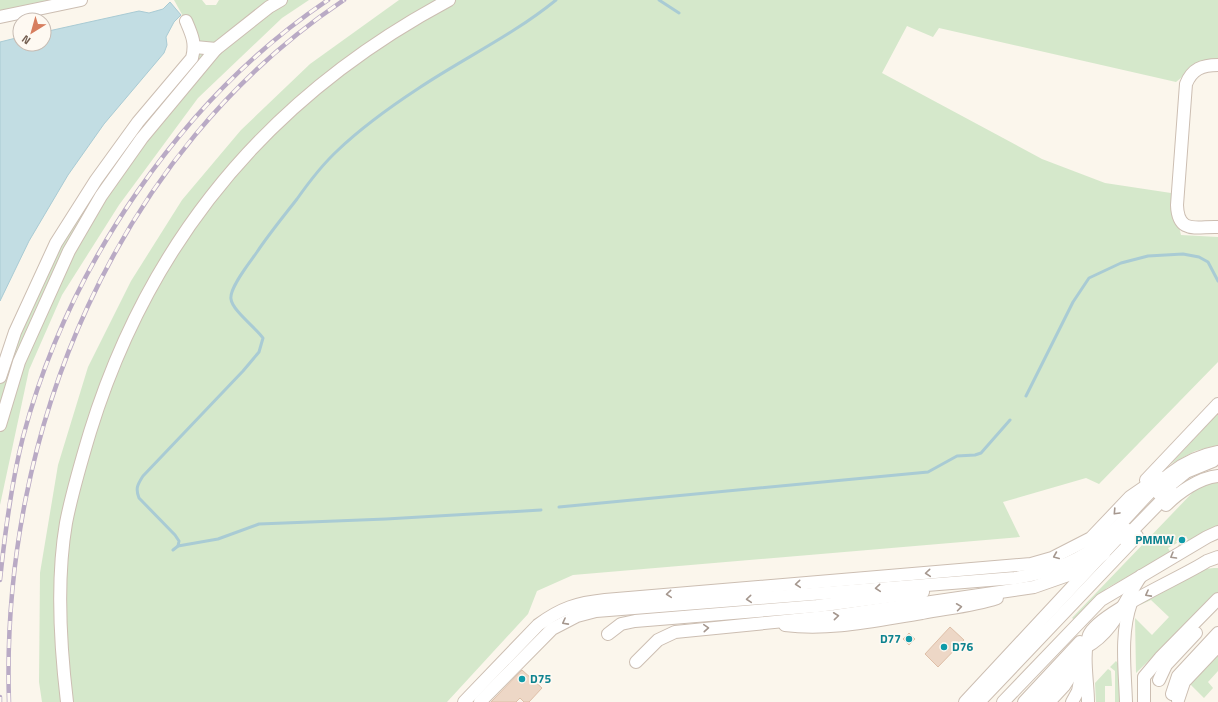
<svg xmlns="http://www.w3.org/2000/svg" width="1218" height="702" font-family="'Titillium Web',sans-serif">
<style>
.green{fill:#d5e8cb}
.water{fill:#c2dde3;stroke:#a9cbd4}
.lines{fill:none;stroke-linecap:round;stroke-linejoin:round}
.stream{stroke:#a9cbd4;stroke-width:3}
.building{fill:#edd7c6;stroke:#debfa8}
.minor-casing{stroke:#ccbeb2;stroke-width:14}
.minor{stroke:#fff;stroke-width:12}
.rail-casing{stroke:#b9aac5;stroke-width:4.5}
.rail{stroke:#fef9f2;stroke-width:3;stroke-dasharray:9;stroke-linecap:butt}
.oneway{stroke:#a5978e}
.culture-dot{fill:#0f9aa8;stroke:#fef9f2;stroke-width:1.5}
.labels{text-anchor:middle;stroke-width:3.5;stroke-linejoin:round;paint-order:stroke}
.culture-label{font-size:12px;font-weight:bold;fill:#0d838f;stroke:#fef9f2;text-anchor:end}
</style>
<rect width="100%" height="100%" fill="#fbf6ec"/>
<g class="green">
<polygon points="0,0 68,0 0,15"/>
<polygon points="174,0 202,0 206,5 216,5 219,0 309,0 282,18 198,98 119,205 62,295 29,370 0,505 0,359 75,213 191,56 194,36"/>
<polygon points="399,0 1218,0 1218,63 1198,64 1176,82 939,28 933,37 907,26 882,73 1042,159 1105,183 1171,193 1181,235 1218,237 1218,362 1099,484 1086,478 1003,502 1020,537 573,575 537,591 528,614 447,702 42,702 39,682 40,573 58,465 88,367 131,281 182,200 241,130 310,64"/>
<polygon points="1218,413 1218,445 1195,451 1171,464"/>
<polygon points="1213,482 1218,483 1218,527 1180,548 1178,545 1188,540 1186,536 1176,541 1177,543 1168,548 1171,553 1107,588 1075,620 1072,618 1195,490 1201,485"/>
<polygon points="1214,568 1218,568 1218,593 1136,673 1135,618 1152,635 1169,617 1151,600 1140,605 1143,602 1205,569"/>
<polygon points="1218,649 1218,671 1208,682 1213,688 1204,698 1191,685 1190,681"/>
<polygon points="1116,661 1122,668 1122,702 1115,702 1115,671 1110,667"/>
<polygon points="1108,669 1111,671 1112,686 1105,686 1105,702 1096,702 1095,683"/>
</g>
<polygon class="water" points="170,2 181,15 174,22 166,37 167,45 164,53 104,124 68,175 29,241 0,301 0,42 20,37 20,44 44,44 44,32 139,11 149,13 163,9"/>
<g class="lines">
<g class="stream">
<polyline points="659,0 679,13"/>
<polyline points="1026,396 1073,302 1089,278 1121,263 1148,256 1183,254 1199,257 1208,262 1218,281"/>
<polyline points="559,507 928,472 957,456 975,455 981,453 1010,420"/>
<path d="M178,546L179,541L175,535L139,498C135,488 138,484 143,476L243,371L259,352L263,338C256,328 232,310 231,299C229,288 250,262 257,252C269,234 283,217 297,199C309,182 322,165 337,151C362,127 390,107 419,88C464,58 513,35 556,0"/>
<polyline points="173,550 178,546 218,539 259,524 386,519 541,510"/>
</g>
</g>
<g class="building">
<polygon points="950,627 964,640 938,667 925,654"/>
<polygon points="909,633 915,639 909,645 903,639"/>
<polygon points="522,670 542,688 529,702 524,702 520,698 516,702 491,702"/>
</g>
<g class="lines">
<g class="minor-casing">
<g id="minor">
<polyline points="0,17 81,0"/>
<polyline points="216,49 269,7 281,0"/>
<path d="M1218,65C1202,65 1192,69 1186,84L1177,205C1178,235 1197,226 1218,227"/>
<path d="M0,377L15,332L56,243L96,180L138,122L192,58C196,43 192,35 186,21"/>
<polyline points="0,425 19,362 69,251 101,196 142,138 216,49 195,47"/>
<polyline points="1146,480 1218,404"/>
<polyline points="1159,494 1186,472 1213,461"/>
<path d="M1166,505C1179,492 1199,478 1218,476"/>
<polyline points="1124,539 1171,491"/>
<path d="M785,625C830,631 877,620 922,613C948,608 973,606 997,598"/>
<polyline points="608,634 621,624 635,621 817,606 923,592"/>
<polyline points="636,662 658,640 675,632 835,616 1034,587 1074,573 1104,554"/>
<polyline points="1159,680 1166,665 1196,633"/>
<polyline points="1172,694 1178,676 1218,633"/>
<polyline points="1178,700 1184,682 1218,646"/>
<path d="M67,702C60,644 56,581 66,523C72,492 81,462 90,432C150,238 271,95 449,0"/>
<path d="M464,702L538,625C561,608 577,603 605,600L1031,564L1052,558L1091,538L1130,497L1159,477"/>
<path d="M480,702L552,629L577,616L596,611L1015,578C1047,573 1079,563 1104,540C1142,506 1164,462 1218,452"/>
<polyline points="965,702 1126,529"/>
<polyline points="979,702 1137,536"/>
<polyline points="1003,702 1101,600 1207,537 1218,532"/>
<polyline points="1024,702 1080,642"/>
<path d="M1036,702L1086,647C1114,632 1124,601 1141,576"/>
<polyline points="1049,702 1064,686 1075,669"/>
<polyline points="1072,702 1078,691 1083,666"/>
<path d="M1088,702C1088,682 1082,655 1089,635C1098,613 1183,577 1207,561L1218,557"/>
<path d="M1126,702C1125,670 1120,634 1131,603"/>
<polyline points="1144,702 1144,677 1160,658 1218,599"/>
</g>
</g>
<use href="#minor" class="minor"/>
<g class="rail-casing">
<g id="rail">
<path d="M0,580C5,532 11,484 23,437C68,267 181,99 328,0"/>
<polyline points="0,697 0,702"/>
<path d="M9,702C0,430 117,152 344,0"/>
</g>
</g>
<use href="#rail" class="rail"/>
</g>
<defs><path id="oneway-chevron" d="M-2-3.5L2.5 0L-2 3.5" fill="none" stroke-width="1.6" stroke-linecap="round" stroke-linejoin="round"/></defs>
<g class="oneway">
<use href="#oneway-chevron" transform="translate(1116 512) rotate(133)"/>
<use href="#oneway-chevron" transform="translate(1056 556) rotate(157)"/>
<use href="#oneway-chevron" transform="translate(1173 556) rotate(150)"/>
<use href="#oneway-chevron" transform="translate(928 573) rotate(175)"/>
<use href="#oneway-chevron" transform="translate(798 584) rotate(175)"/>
<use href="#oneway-chevron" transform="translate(878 588) rotate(175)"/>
<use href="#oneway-chevron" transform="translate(669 594) rotate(175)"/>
<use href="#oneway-chevron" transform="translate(1148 594) rotate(152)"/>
<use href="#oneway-chevron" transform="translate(749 599) rotate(175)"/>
<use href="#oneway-chevron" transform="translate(959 607) rotate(-8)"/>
<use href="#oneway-chevron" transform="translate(836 616) rotate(-6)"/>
<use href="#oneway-chevron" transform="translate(565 622) rotate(152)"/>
<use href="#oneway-chevron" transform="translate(706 628) rotate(-4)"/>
</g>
<g class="culture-dot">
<circle cx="1182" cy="540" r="4"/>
<circle cx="909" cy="639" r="4"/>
<circle cx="944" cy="647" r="4"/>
<circle cx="522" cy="679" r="4"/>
</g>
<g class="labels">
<g class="culture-label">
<text x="1174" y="544">PMMW</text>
<text x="901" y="643">D77</text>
<text x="952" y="651" text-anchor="start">D76</text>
<text x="530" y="683" text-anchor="start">D75</text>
</g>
</g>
<g transform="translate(32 32) rotate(217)"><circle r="19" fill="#fef9f2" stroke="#c7bbb2"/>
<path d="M0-3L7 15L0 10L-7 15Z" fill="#d77e5f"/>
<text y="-6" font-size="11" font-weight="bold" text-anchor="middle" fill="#745f51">N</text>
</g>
</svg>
